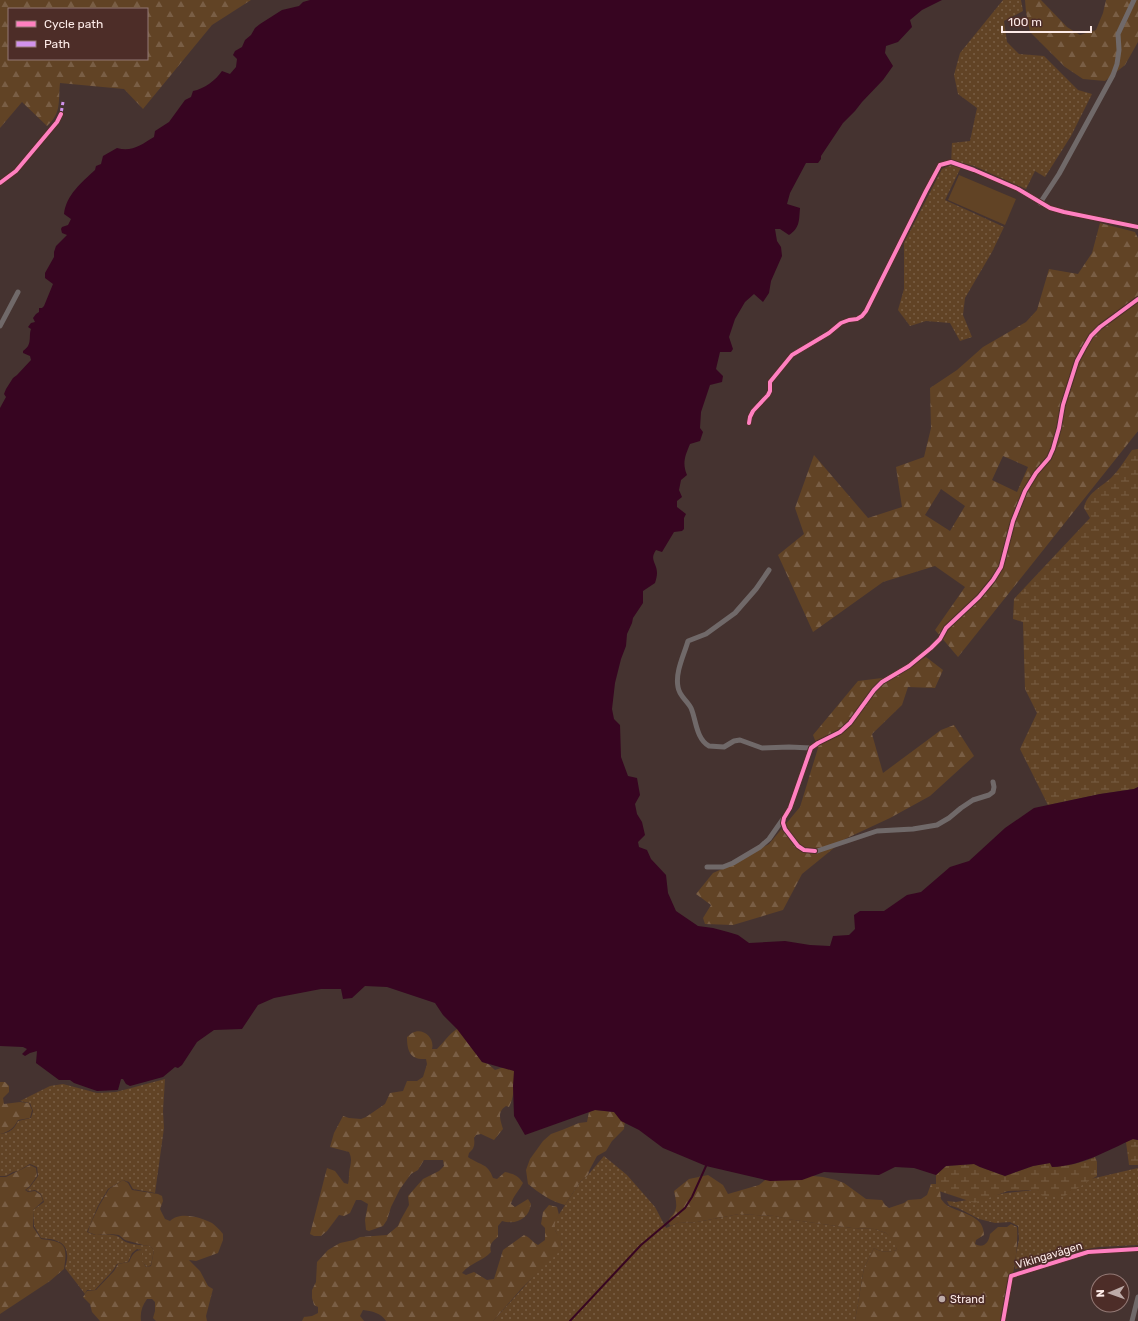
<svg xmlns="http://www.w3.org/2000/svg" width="1138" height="1321" font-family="Rubik,sans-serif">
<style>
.grass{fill:url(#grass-dots)}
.forest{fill:url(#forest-firs);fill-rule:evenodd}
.wetland{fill:url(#wetland-marsh)}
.green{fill:#614325}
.water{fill:#370521}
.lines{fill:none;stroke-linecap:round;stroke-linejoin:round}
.stream{stroke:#370521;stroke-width:2}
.street{stroke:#706969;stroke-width:5}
.quiet{stroke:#d193ec;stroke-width:3;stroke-dasharray:6 3;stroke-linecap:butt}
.cycleway-casing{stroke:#4d2d28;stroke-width:6}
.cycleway{stroke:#ff80c0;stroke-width:4}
.poi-dot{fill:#bdaba8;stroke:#4d2d28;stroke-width:1.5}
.labels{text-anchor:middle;stroke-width:3.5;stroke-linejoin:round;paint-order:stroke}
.street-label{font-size:11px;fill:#fdebe8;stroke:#4d2d28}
.poi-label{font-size:11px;fill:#fdebe8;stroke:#4d2d28;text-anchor:start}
</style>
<defs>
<pattern id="grass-dots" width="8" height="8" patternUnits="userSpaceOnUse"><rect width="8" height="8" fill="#614325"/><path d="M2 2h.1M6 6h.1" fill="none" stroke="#795e45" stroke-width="1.8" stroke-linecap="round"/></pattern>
<pattern id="forest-firs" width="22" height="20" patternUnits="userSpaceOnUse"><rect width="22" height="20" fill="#614325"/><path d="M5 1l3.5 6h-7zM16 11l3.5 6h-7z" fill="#795e45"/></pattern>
<pattern id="wetland-marsh" width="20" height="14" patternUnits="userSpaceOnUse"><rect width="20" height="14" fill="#614325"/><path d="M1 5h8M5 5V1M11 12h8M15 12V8" fill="none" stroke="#795e45"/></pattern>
</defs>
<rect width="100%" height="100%" fill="#453330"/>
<g class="grass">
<polygon points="1003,0 1021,0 1023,11 1004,21 1007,42 1019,54 1044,56 1078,90 1092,94 1071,136 1045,177 1035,171 1026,189 974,166 963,163 945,200 1004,227 992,252 965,298 963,315 972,337 960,341 950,323 926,321 910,326 898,310 904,289 904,243 942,169 951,165 952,143 970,141 977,108 958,94 954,75 960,53"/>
<path d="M165,1079L163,1111L164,1128L155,1193L133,1189L129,1182L123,1180L108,1189L98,1206L87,1232C100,1238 101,1233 113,1235C119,1236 119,1237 124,1241C128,1244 143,1246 149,1245L154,1250L151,1265L147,1267L142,1262V1250L137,1249L132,1253L128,1262L117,1264C111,1275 102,1281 95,1290H87L85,1294L65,1268C66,1264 68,1258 67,1254C66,1240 52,1239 41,1238L34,1226L33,1210L44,1202L41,1194L35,1190L29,1191L26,1190L30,1187L38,1176L37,1167L30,1164L18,1171L13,1172L6,1176H0V1134C9,1133 14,1130 18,1121L31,1118L33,1111L30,1103L20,1101L50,1086L63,1084L97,1093L116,1092Z"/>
<path d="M604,1156L627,1175L655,1207L666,1228L678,1223L697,1222L739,1214L775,1216L788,1219L822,1224L852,1228L875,1229L886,1233L894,1239L897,1250C889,1252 882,1253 874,1248L864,1268L855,1321H493L562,1245L554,1228V1222L580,1182L588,1175Z"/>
<polygon points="1138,1168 1138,1245 1099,1247 1082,1250 1015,1269 1016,1254 1019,1239 1018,1226 1010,1222 995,1223 979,1219 958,1208 949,1205 947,1201 956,1202 1006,1193 1061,1187 1095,1178"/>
</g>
<g class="forest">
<path d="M0,0H251L212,25L143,109L124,89L60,83C58,101 62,113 47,126L22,102L0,128ZM9,9H147V59H9Z"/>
<polygon points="1025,0 1041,0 1067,27 1080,35 1096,30 1103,13 1106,0 1138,0 1138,42 1125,65 1105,81 1083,79 1065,67 1030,32 1026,12"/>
<path d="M1100,223L1135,232L1138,238V431L958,657L935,630L965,587L935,566L883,582L813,632L778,555L804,534L795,508L814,455L868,518L902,507L896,467L924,457L931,428L930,388L957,370L983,347L1026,322L1037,310L1049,269L1078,274L1092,253ZM1003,456L1028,467L1017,492L992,480ZM941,489L965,506L950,531L925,515Z"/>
<polygon points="926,657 943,670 935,688 908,687 902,705 872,734 883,773 941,730 954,725 974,756 930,796 890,818 845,839 802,874 783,910 733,925 705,924 703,918 711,905 696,894 713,873 731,865 769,844 800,807 818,748 813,735 858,681 890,677"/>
<path d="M457,1029L462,1032L482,1062L488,1064L495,1070L501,1068H511L514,1071C514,1084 515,1095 509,1107L506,1106C497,1112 500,1119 503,1129L494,1140L481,1134L476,1135L474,1138C475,1145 474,1149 469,1153L468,1157C479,1165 488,1163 493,1178L497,1179L505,1172C514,1174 518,1175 523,1183C519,1191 513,1196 511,1204L515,1207L528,1199L531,1204C529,1219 516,1225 502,1221L498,1226V1237C492,1241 489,1245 491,1252C483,1261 470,1263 462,1273L466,1275L474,1272L487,1280L494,1279L503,1250L524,1235C530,1237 532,1242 538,1245L545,1240V1228L541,1224L543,1212L549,1205L557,1207L559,1215C547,1232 563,1234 562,1249L522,1288L493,1321H386C381,1313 372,1311 363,1310L360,1316L364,1321H302L304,1317L312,1316L318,1313V1307L314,1305L312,1298V1290L316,1282L317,1262L328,1250L340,1243L354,1240L360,1237L387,1235L392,1231L398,1226L400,1221L409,1205L408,1196L423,1179L439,1171L444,1166L443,1160H424L418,1170L411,1174L400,1189L391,1207L387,1220L383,1226L369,1231L366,1230L365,1220L368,1204L361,1200H356L350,1213L344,1216L339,1215L327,1231L321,1236H314L310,1234L327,1168L335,1171L344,1183L348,1184C349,1180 349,1177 349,1173C350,1165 353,1160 349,1152L330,1147L334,1133L343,1116L349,1118L361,1119L366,1117L385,1104L390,1093L403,1091L407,1081H417L423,1077L427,1064L426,1059C410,1060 407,1051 407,1037C409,1036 410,1034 412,1033C423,1027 435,1038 432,1049H437C444,1042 449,1034 457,1029Z"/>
<path d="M0,1082H5L9,1086V1092L3,1098L4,1104L20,1102L29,1103L32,1110L30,1118L18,1120C14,1128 9,1132 0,1134Z"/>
<path d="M595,1110L614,1112L625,1121L624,1129L612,1141L606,1151L597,1156L590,1169L588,1175L580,1182L565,1205C552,1202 539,1193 528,1184L526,1170L530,1159L543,1141L551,1134L562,1130L579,1123L587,1122L589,1112Z"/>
<path d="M30,1165L36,1168L37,1176L30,1186L25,1190L28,1192L35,1191L41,1195L43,1201L33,1210V1227L41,1239C65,1242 68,1244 64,1269L50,1281L0,1314V1177H6Z"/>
<path d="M708,1175L723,1185L728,1194L759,1185L769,1177L803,1175L823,1177L836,1180L844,1183L866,1199L882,1200L885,1205L889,1208L904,1203L908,1200L921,1199L927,1195L931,1184H936L940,1190L941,1199C943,1201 946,1206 950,1207C964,1214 984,1216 984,1235L976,1240L975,1244C984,1249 989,1242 990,1234L998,1227H1007L1011,1224L1017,1227C1019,1258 1009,1291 1002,1321H855L864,1268L874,1248C882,1253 888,1252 897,1250L893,1239L886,1233L875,1229L852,1228L822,1224L787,1219L775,1216L739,1214L697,1222L678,1223L670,1226C666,1216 674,1218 676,1208C677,1203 675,1196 674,1191L689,1179Z"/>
<path d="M123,1180L128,1183L132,1190L158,1194L162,1196L163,1201L160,1209L165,1219L170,1221C179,1211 201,1217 212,1223C216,1226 220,1230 223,1234V1240L218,1253L196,1261L189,1260L200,1271L208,1286L213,1289L206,1316L207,1321H156L153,1318L155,1311V1302L152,1299H147C142,1306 140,1312 141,1321H100L92,1312L90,1304L83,1297L87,1291L96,1290L114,1271L118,1264L129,1262C132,1256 134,1250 142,1250V1261L146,1267L151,1266L154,1250L149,1245H143L125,1240L119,1235L111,1234L96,1235L88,1232L90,1225L99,1206L109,1189Z"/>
</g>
<g class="wetland">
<path d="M1138,449V787L1134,789L1100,794L1048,805L1020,749L1037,713L1025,689L1023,622L1013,619L1014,599L1090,518L1084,508C1087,493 1100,488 1111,478C1119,470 1125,460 1132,450Z"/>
<polygon points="1133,1139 1138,1140 1138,1165 1129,1165 1126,1142"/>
<path d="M1095,1157L1097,1162V1176L1063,1197H1045L1030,1190L1008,1191L975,1203L936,1190V1175L946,1166L974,1164L980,1167L1005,1176L1033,1166L1050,1163L1052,1167C1067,1166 1082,1163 1095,1157Z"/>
</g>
<polygon class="green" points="959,175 1016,199 1005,225 948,200"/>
<path class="water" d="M310,0H942L922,10L910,20L912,27L898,42L886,46L885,53L893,66L883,80L862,102L855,111L843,123L821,156V159L818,163H806L790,193L787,204L800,208C799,220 800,228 789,235L780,229H775L777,241L781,247L782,256L771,281L769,293L763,302L754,294L745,302L735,319L729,337L733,349L731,352H720L716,369L723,376L722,382L710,385L701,412L700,428L703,432L700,441L690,444C685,456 682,463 687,475L681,480L679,490L682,497L677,501V507L686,514L684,518V529L682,531L674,532L662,552L656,550C649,560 657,563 657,573C657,576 656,580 655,583L643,591V603L633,618L632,623L627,634L626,646L621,659L615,683L612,709L614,719L620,725L621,757L628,776L637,778L640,795L635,804L637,814L642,822L645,835L638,842L639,847L647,850L651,859L666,875L668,893L676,911L698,926L713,928L728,932L738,935L749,943L785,941L810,945L830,946L833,936L849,935L855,929L854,915L860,911H884L907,895L921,892L950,867L969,861L1005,828L1034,808L1100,794L1134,789L1138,787V1140L1133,1139C1107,1151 1081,1166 1052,1167L1050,1163L1033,1166L1005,1176L980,1167L974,1164L946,1166L936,1175L914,1168L895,1167L879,1175L824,1172L802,1180L770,1181L706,1166L663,1148L639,1130L621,1121L614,1112L595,1110L525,1135L514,1116L513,1086L514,1071L482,1062L457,1029L443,1015L435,1003L387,987L365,986L352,998L343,999L341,989H321L274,998L258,1005L242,1029L214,1030L197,1042L182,1065L178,1068L175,1067L163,1077L130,1086L126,1084L123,1079H121L118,1090L97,1091L74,1083L70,1080H59L36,1063L37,1051L30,1053L25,1056L22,1054L27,1049L23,1047L0,1046V408L6,397L4,394L6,389L13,378L17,375L31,360L30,356L23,353V351C25,349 27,348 28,346C31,341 29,334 31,329L28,327L31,323L35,322L33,318L36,314L39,312V308H42L44,306L53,284L45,278V273L54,257V252L56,246L67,235L62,233L61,229L62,227L68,225L71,219L64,214C66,195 82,182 95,170L96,166L101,164L103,156L117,148C132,152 141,145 154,137L155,131L169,122L185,100L191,97L193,91C204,89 216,80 222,71L230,74L236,67L237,59L233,55L235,51L242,47L245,40L251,35L255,28L260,24L282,10L299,6L303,2Z"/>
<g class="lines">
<polyline class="stream" points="570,1321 641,1245 685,1208 692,1197 706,1166"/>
<g class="street">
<polyline points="0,183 16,171 57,122 61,114"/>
<polyline points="1040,203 1059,174 1113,75 1117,64 1119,50 1118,34 1134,0"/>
<polyline points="0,326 18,292"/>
<polyline points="749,423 750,417 753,411 768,395 770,391 770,382 792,355 829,333 841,323 849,320 857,319 862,316 866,311 926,191 940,165 951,162 974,170 1018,189 1050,208 1064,212 1138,227"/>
<path d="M769,570L756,589L735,613L706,634L688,641C684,655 675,672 678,687C679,696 687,700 691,708C696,719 696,739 709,746L724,747L734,741L740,740L762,748L789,747L811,748"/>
<polyline points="815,851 804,850 798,846 785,829 783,823 784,818 790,808 811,748 818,743 840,732 850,723 874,690 882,682 909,666 931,648 940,639 946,628 979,597 993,580 1001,567 1013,521 1025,491 1036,473 1049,458 1053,449 1059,428 1063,405 1077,361 1084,348 1091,336 1100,327 1138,299"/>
<polyline points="817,851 877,831 913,829 937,825 949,818 961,808 973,800 989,795 993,792 994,787 993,782"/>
<polyline points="707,867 723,867 733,863 760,847 769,839 783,819"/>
<polyline points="1003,1321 1011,1276 1088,1252 1138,1249"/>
<polyline points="1132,1321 1138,1297"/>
</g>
<polyline class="quiet" points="61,114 63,102"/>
<g class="cycleway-casing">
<g id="cycleway">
<polyline points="0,183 16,171 57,122 61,114"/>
<polyline points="749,423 750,417 753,411 768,395 770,391 770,382 792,355 829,333 841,323 849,320 857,319 862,316 866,311 926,191 940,165 951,162 974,170 1018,189 1050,208 1064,212 1138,227"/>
<polyline points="815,851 804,850 798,846 785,829 783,823 784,818 790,808 811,748 818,743 840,732 850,723 874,690 882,682 909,666 931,648 940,639 946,628 979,597 993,580 1001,567 1013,521 1025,491 1036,473 1049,458 1053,449 1059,428 1063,405 1077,361 1084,348 1091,336 1100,327 1138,299"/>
<polyline points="1003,1321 1011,1276 1088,1252 1138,1249"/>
</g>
</g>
<use href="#cycleway" class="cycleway"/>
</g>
<circle class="poi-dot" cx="942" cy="1299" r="4"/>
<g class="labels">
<g class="street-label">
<text transform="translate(1049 1255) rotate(-17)" y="4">Vikingavägen</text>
</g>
<g class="poi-label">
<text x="950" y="1303">Strand</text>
</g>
</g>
<rect x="8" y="8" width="140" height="52" fill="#4d2d28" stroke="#937975"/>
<rect x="16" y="21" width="20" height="6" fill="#ff80c0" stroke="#937975"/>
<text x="44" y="28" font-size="12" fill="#fdebe8">Cycle path</text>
<rect x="16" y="41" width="20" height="6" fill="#d193ec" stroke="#937975"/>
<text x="44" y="48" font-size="12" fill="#fdebe8">Path</text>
<g transform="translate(1110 1293) rotate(268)"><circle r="19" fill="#4d2d28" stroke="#937975"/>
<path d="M0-3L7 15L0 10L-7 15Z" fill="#bdaba8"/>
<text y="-6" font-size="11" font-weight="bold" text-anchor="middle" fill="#fdebe8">N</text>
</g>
<path d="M1002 26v6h89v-6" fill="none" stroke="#fdebe8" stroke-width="2"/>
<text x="1008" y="26" font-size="12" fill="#fdebe8" stroke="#4d2d28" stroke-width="3" paint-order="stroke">100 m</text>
</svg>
